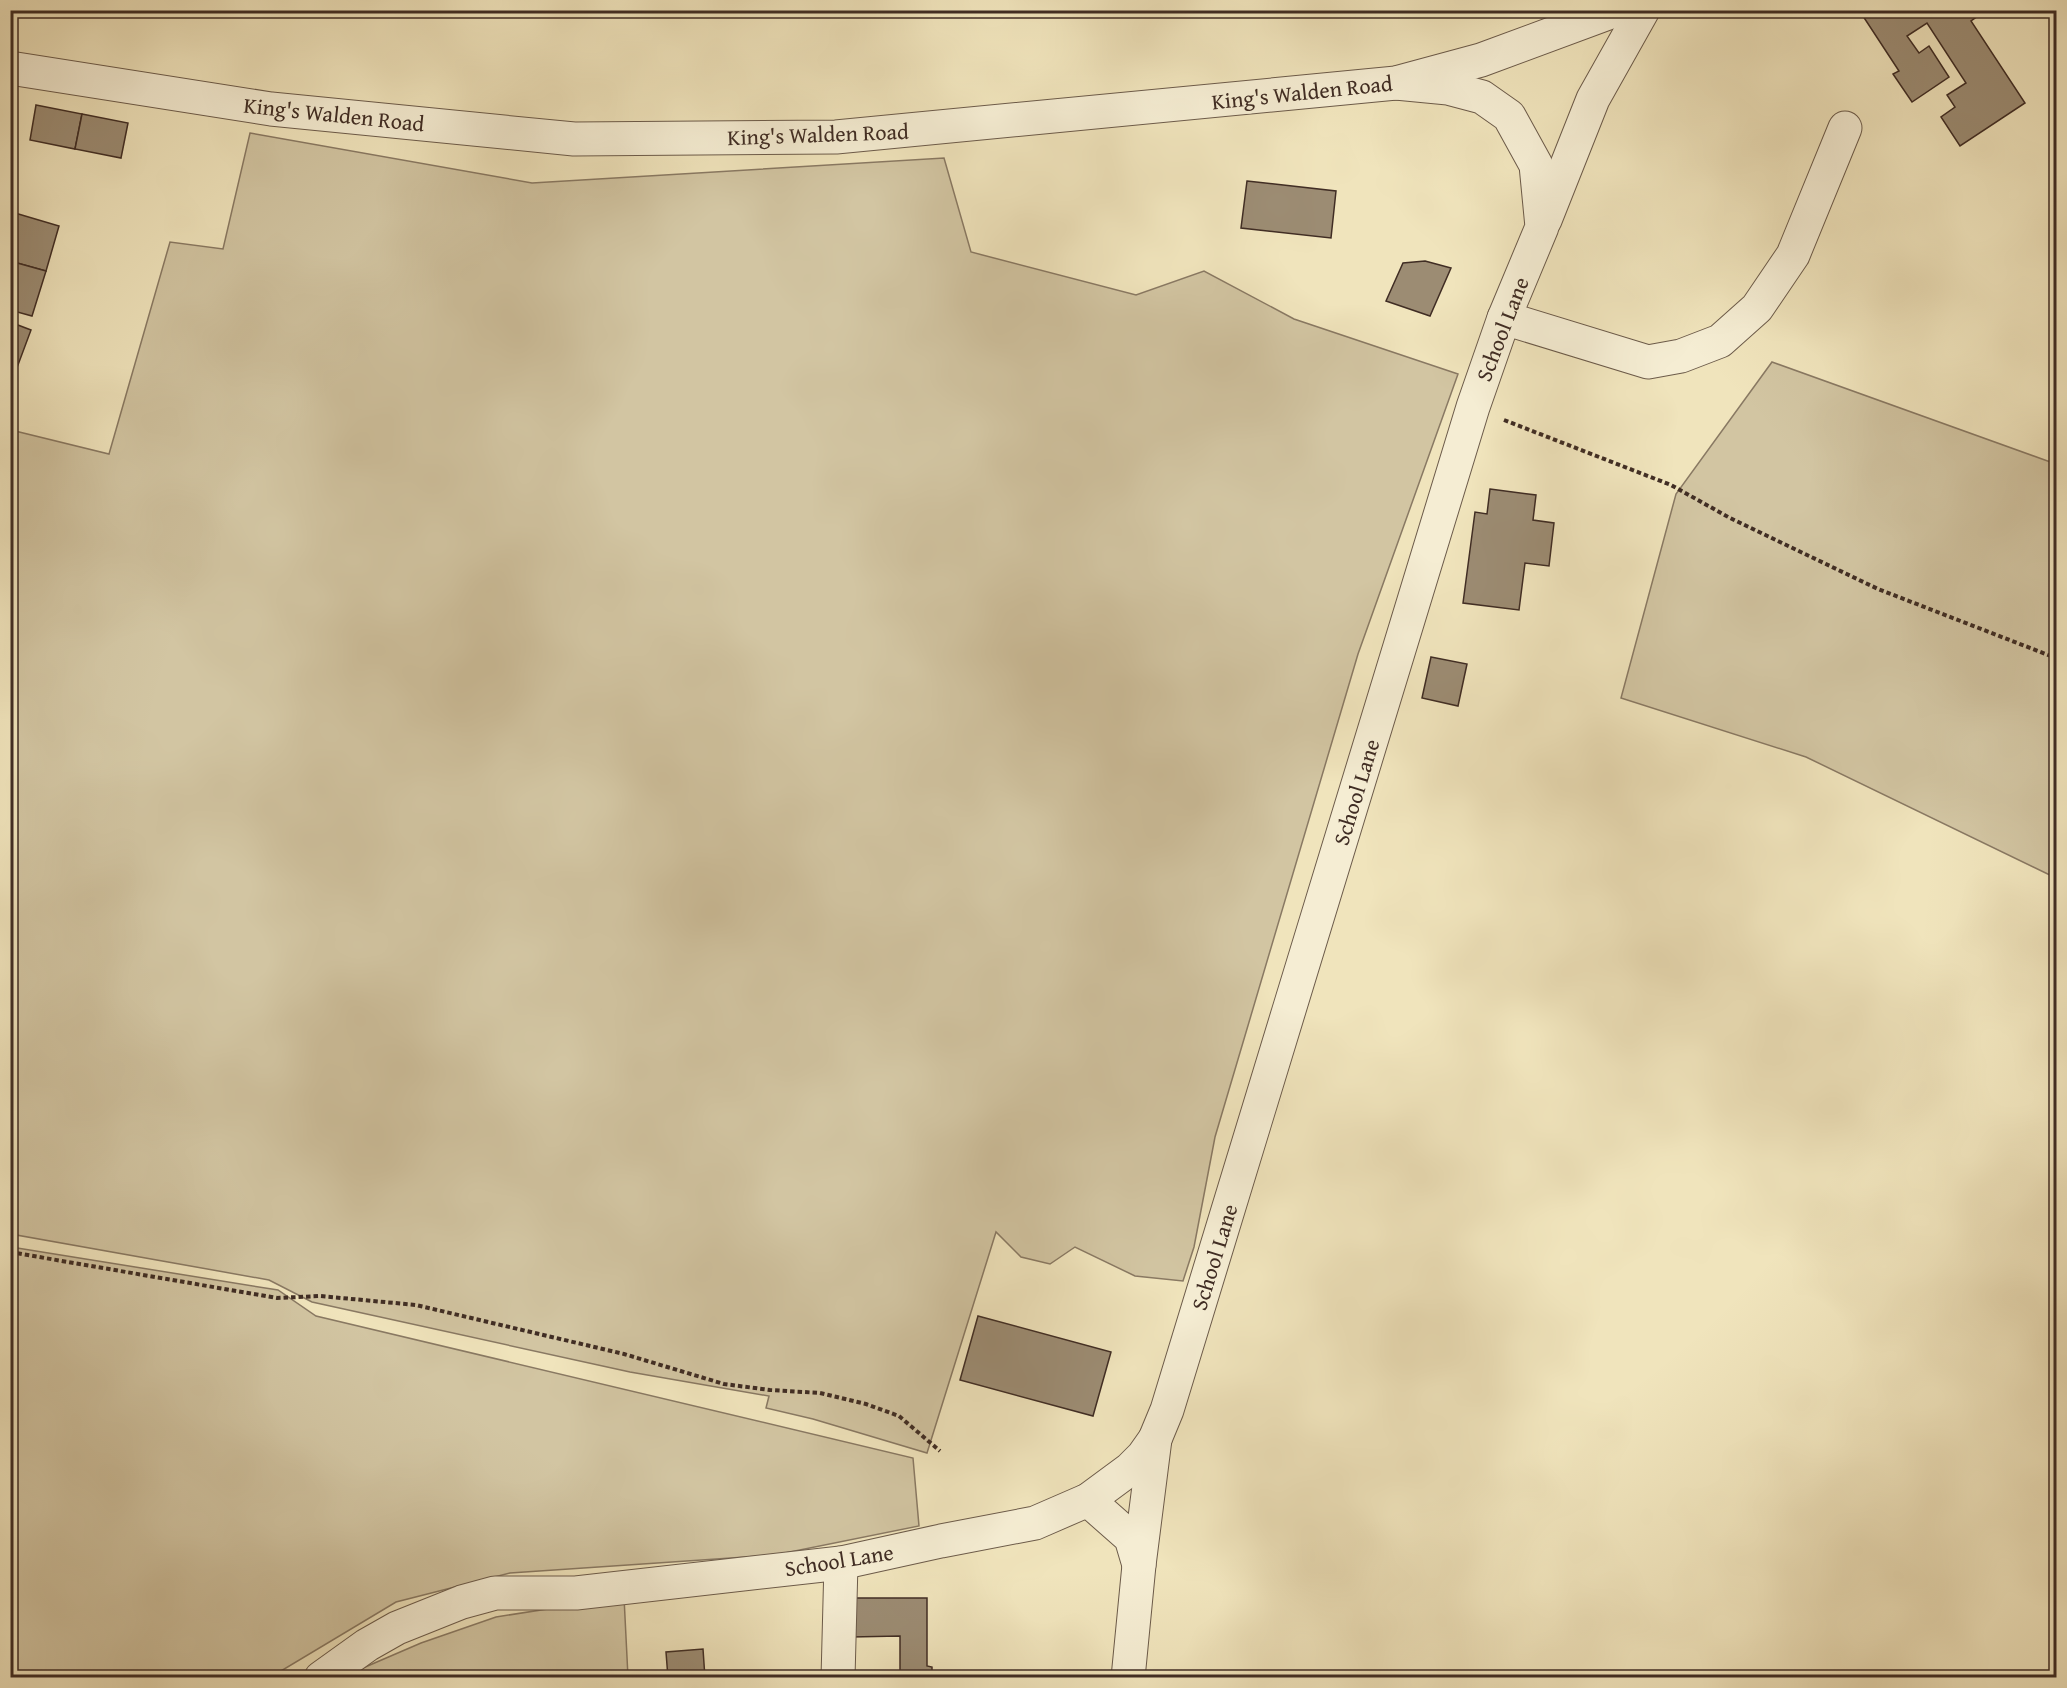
<svg xmlns="http://www.w3.org/2000/svg" width="2067" height="1688" font-family="'Gentium Book Plus',serif">
<style>
.green{fill:#d2c5a2;stroke:#897963;stroke-width:1.5}
.building{fill:#9c8c73;stroke:#402d24;stroke-width:1.5}
.lines{fill:none;stroke-linecap:round;stroke-linejoin:round}
.minor-casing{stroke:#6c5b4a;stroke-width:35}
.path{stroke:#402d24;stroke-width:4;stroke-dasharray:4.5 3;stroke-linecap:butt}
.minor{stroke:#f5edd3;stroke-width:33}
.labels{text-anchor:middle;stroke-width:5;stroke-linejoin:round;paint-order:stroke}
.street-label{font-size:22px;fill:#402d24;stroke:#f5edd3}
</style>
<rect width="100%" height="100%" fill="#f0e4bc"/>
<filter id="stains"><feTurbulence type="fractalNoise" baseFrequency=".00333" numOctaves="4"/><feColorMatrix values="0 0 0 0 .2 0 0 0 0 .09 0 0 0 0 .02 0 0 0 .5 -.17"/></filter>
<radialGradient id="worn" r=".72"><stop offset=".6" stop-color="#630" stop-opacity="0"/><stop offset="1" stop-color="#630" stop-opacity=".3"/></radialGradient>
<g class="green">
<polygon points="250,133 532,183 944,158 971,252 1136,295 1204,271 1294,319 1458,374 1358,654 1215,1137 1194,1247 1183,1281 1135,1276 1075,1247 1050,1264 1021,1257 996,1232 927,1453 813,1419 766,1408 769,1396 630,1372 312,1302 269,1280 11,1234 11,430 109,454 170,242 223,249"/>
<polygon points="1772,362 2056,464 2056,878 1806,757 1621,698 1676,494"/>
<polygon points="11,1247 278,1290 316,1316 913,1458 919,1526 775,1555 510,1573 396,1602 271,1677 11,1678"/>
<polygon points="624,1597 628,1677 348,1678 356,1671 421,1643 496,1617"/>
</g>
<g class="building">
<polygon points="1859,10 1974,10 1978,16 1971,21 2025,103 1960,146 1941,117 1955,107 1947,95 1966,83 1927,23 1907,36 1919,53 1929,46 1949,77 1912,102 1893,74 1899,71"/>
<polygon points="36,105 82,114 75,149 30,140"/>
<polygon points="82,114 128,123 121,158 75,149"/>
<polygon points="1247,181 1336,191 1331,238 1241,228"/>
<polygon points="15,213 59,226 46,271 10,261 10,230"/>
<polygon points="10,261 46,271 32,316 10,310"/>
<polygon points="1425,261 1451,268 1430,316 1386,301 1403,263"/>
<polygon points="10,322 31,330 15,373 10,372"/>
<polygon points="1490,489 1536,495 1533,520 1554,523 1549,566 1525,563 1519,610 1463,603 1475,512 1487,514"/>
<polygon points="1431,657 1467,664 1458,706 1422,698"/>
<polygon points="978,1316 1111,1352 1093,1416 960,1380"/>
<polygon points="851,1598 927,1598 927,1666 932,1667 932,1678 900,1678 900,1636 851,1637"/>
<polygon points="703,1649 705,1678 668,1678 666,1652"/>
</g>
<g class="lines">
<g class="minor-casing">
<g id="minor">
<polyline points="10,68 271,109 574,139 836,137 1396,83 1481,60 1616,10"/>
<polyline points="1545,220 1593,99 1643,10"/>
<polyline points="1504,318 1648,362 1681,356 1720,341 1757,308 1793,255 1845,128"/>
<polyline points="1088,1500 1131,1538 1139,1565"/>
<polyline points="321,1678 367,1645 397,1628 462,1602 495,1593 576,1593 841,1563 941,1541 1035,1523 1088,1500 1130,1469 1143,1456 1155,1439 1167,1410 1473,407 1504,318 1542,227 1536,165 1509,116 1482,97 1448,88 1396,83"/>
<polyline points="838,1678 841,1563"/>
<polyline points="1128,1678 1139,1565 1155,1439"/>
</g>
</g>
<g class="path">
<polyline points="1504,420 1671,485 1730,518 1878,589 2056,658"/>
<polyline points="10,1252 277,1298 320,1296 416,1305 624,1354 724,1384 770,1390 820,1393 866,1404 899,1416 940,1451"/>
</g>
<use href="#minor" class="minor"/>
</g>
<g class="labels">
<g class="street-label">
<text transform="translate(1302 92) rotate(-6)" y="8">King's Walden Road</text>
<text transform="translate(334 114) rotate(6)" y="8">King's Walden Road</text>
<text transform="translate(818 134) rotate(-2)" y="8">King's Walden Road</text>
<text transform="translate(1502 329) rotate(-69)" y="8">School Lane</text>
<text transform="translate(1356 792) rotate(-73)" y="8">School Lane</text>
<text transform="translate(1214 1257) rotate(-73)" y="8">School Lane</text>
<text transform="translate(839 1560) rotate(-9)" y="8">School Lane</text>
</g>
</g>
<rect width="2067" height="1688" fill="none" stroke="#f0e4bc" stroke-width="36"/>
<rect x="12" y="12" width="2043" height="1664" fill="none" stroke="#402d24" stroke-width="3"/>
<rect x="18" y="18" width="2031" height="1652" fill="none" stroke="#402d24" stroke-width="1.5"/>
<rect width="100%" height="100%" filter="url(#stains)"/>
<rect width="100%" height="100%" fill="url(#worn)"/>
</svg>
